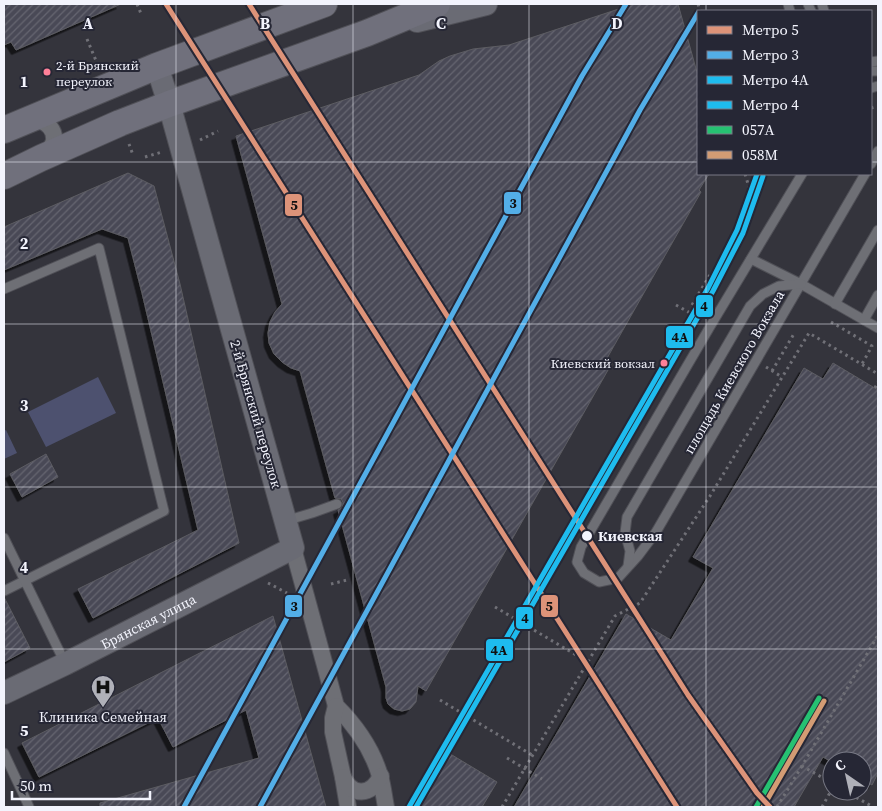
<svg xmlns="http://www.w3.org/2000/svg" width="882" height="811" font-family="'Source Serif 4',serif">
<style>
.green{fill:#4d516f}
.building{fill:url(#building-hatch);stroke:#5c5c62;filter:url(#shadow)}
.lines{fill:none;stroke-linecap:round;stroke-linejoin:round}
.lane-casing{stroke:#505057;stroke-width:11}
.street-casing{stroke:#505057;stroke-width:18}
.secondary-casing{stroke:#505057;stroke-width:24}
.primary-casing{stroke:#505057;stroke-width:28}
.path{stroke:#707077;stroke-width:3;stroke-dasharray:2.5 4;stroke-linecap:butt}
.lane{stroke:#6e6f75;stroke-width:9}
.street{stroke:#6e6f75;stroke-width:16}
.secondary{stroke:#6a6b74;stroke-width:22}
.primary{stroke:#70707c;stroke-width:26}
.rail-1-casing{stroke:#262735;stroke-width:9}
.rail-2-casing{stroke:#262735;stroke-width:9}
.rail-1{stroke:#26c172;stroke-width:5}
.rail-2{stroke:#d39c74;stroke-width:5}
.metro-1-casing{stroke:#262735;stroke-width:9}
.metro-2-casing{stroke:#262735;stroke-width:9}
.metro-3-casing{stroke:#262735;stroke-width:9}
.metro-4-casing{stroke:#262735;stroke-width:9}
.metro-1{stroke:#dd9379;stroke-width:5}
.metro-2{stroke:#53aee7;stroke-width:5}
.metro-3{stroke:#1ebcef;stroke-width:5}
.metro-4{stroke:#1ebcef;stroke-width:5}
.grid{fill:none;stroke:#f3f4fd;stroke-width:1;stroke-opacity:0.55}
.bus-dot{fill:#ff8098;stroke:#262735;stroke-width:2}
.stop-dot{fill:#f3f4fd;stroke:#262735;stroke-width:2}
.labels{text-anchor:middle;stroke-width:4;stroke-linejoin:round;paint-order:stroke}
.bus-label{font-size:13px;fill:#f3f4fd;stroke:#262735;text-anchor:start}
.street-label{font-size:14px;fill:#f3f4fd;stroke:#262735}
.stop-label{font-size:14px;font-weight:bold;fill:#f3f4fd;stroke:#262735;text-anchor:start}
.poi-label{font-size:14px;fill:#f3f4fd;stroke:#262735}
.grid-label{font-size:16px;text-anchor:middle;font-weight:bold;fill:#f3f4fd;stroke:#262735;stroke-width:4;stroke-linejoin:round;paint-order:stroke}
.line-badge{stroke:#262735;stroke-width:2}
.pale-badge-label{font-size:14px;text-anchor:middle;font-weight:bold;fill:#111}
</style>
<defs>
<pattern id="building-hatch" width="6" height="6" patternUnits="userSpaceOnUse" patternTransform="scale(1.25)"><rect width="6" height="6" fill="#4a4a57"/><path d="M-1 1l2-2M0 6l6-6M5 7l2-2" fill="none" stroke="#656570"/></pattern>
<filter id="shadow"><feDropShadow dx="-4.5" dy="4.5" stdDeviation="0" flood-color="#0009"/></filter>
</defs>
<rect width="100%" height="100%" fill="#34343c"/>
<g class="green">
<polygon points="98,377 116,413 46,447 28,412"/>
<polygon points="6,430 17,453 4,459 4,431"/>
</g>
<g class="building">
<polygon points="4,4 121,4 16,50 11,42 4,45"/>
<polygon points="634,4 678,4 698,76 698,174 709,174 699,190 701,192 606,360 612,363 426,691 418,686 416,702 410,709 402,711 394,709 388,704 386,698 386,687 338,510 342,508 343,502 341,499 335,498 300,371 291,368 282,362 274,354 269,343 268,333 270,322 275,312 282,304 236,136 419,75 439,61 450,56 473,49 509,45"/>
<polygon points="128,173 154,186 180,284 239,543 93,618 78,589 198,530 142,293 128,238 102,229 4,270 4,227"/>
<polygon points="833,363 878,390 878,773 872,785 862,779 862,761 830,761 823,757 794,807 514,807 626,614 671,640 713,568 693,557 804,368 823,379"/>
<polygon points="46,454 58,477 22,497 10,474"/>
<polygon points="4,597 30,648 4,662"/>
<polygon points="273,616 326,807 100,807 100,803 259,758 246,710 173,747 158,718 39,777 22,743"/>
<polygon points="447,752 497,782 482,807 415,807"/>
</g>
<g class="lines">
<g class="lane-casing">
<g id="lane">
<polyline points="788,4 790,11"/>
<polyline points="808,4 811,11"/>
<polyline points="822,4 824,11"/>
<polyline points="871,62 878,61"/>
<polyline points="871,71 878,71"/>
<polyline points="871,88 878,86"/>
<polyline points="871,164 878,151"/>
<polyline points="802,174 711,325 581,547 577,562 584,573 599,582 618,578 638,556 656,532 865,174"/>
<polyline points="751,259 801,284 878,328"/>
<polyline points="4,289 99,248 164,511 4,591"/>
<polyline points="835,304 878,230"/>
<polyline points="864,320 878,295"/>
<polyline points="285,521 312,513 337,504"/>
<polyline points="4,538 65,663"/>
<polyline points="628,566 630,551 625,533 627,517 750,306 763,294 779,286 801,284"/>
<polyline points="4,753 26,800 29,807"/>
</g>
</g>
<g class="street-casing">
<g id="street">
<path d="M31,118C54,122 63,140 43,156"/>
<path d="M293,548L336,706C356,726 372,748 380,776C383,786 384,797 386,807"/>
<polyline points="336,706 333,718 333,732 343,777 348,807"/>
<path d="M343,777C352,797 371,796 381,776"/>
</g>
</g>
<g class="secondary-casing">
<g id="secondary">
<polyline points="417,21 486,4"/>
<path id="s1" d="M4,693L65,664L293,548L169,104L157,66"/>
</g>
</g>
<g class="primary-casing">
<g id="primary">
<polyline points="4,130 157,66 324,4"/>
<polyline points="4,176 41,158 120,123 169,104 367,33 437,4"/>
</g>
</g>
<g class="path">
<polyline points="137,4 142,16"/>
<polyline points="698,4 700,11"/>
<polyline points="87,39 97,63"/>
<polyline points="871,108 878,106"/>
<polyline points="200,140 218,131"/>
<polyline points="129,144 133,155"/>
<polyline points="145,157 162,152"/>
<polyline points="745,174 749,187"/>
<polyline points="676,305 699,318"/>
<polyline points="692,305 711,273"/>
<polyline points="831,322 872,346 862,364"/>
<polyline points="766,367 782,377"/>
<polyline points="772,371 795,332"/>
<polyline points="875,388 878,382"/>
<polyline points="268,583 287,593"/>
<polyline points="331,584 347,580"/>
<polyline points="495,607 588,662"/>
<polyline points="440,700 532,755"/>
<polyline points="507,758 542,779"/>
<polyline points="832,783 802,766 878,635"/>
<polyline points="845,791 873,807"/>
<polyline points="502,807 615,616 640,603 710,496 809,333 878,374"/>
<polyline points="777,807 802,766"/>
<polyline points="822,807 832,789"/>
</g>
<use href="#lane" class="lane"/>
<use href="#street" class="street"/>
<use href="#secondary" class="secondary"/>
<use href="#primary" class="primary"/>
<g class="rail-1-casing">
<polyline id="rail-1" points="756,807 819,698"/>
</g>
<g class="rail-2-casing">
<polyline id="rail-2" points="763,807 824,701"/>
</g>
<use href="#rail-1" class="rail-1"/>
<use href="#rail-2" class="rail-2"/>
<g class="metro-1-casing">
<g id="metro-1">
<polyline points="166,4 677,807"/>
<polyline points="249,4 688,695 757,793 770,807"/>
</g>
</g>
<g class="metro-2-casing">
<g id="metro-2">
<polyline points="184,807 582,76 626,4"/>
<polyline points="260,807 640,110 698,13"/>
</g>
</g>
<g class="metro-3-casing">
<polyline id="metro-3" points="409,807 708,288 737,230 757,174"/>
</g>
<g class="metro-4-casing">
<polyline id="metro-4" points="416,807 713,291 743,233 763,176"/>
</g>
<use href="#metro-1" class="metro-1"/>
<use href="#metro-2" class="metro-2"/>
<use href="#metro-3" class="metro-3"/>
<use href="#metro-4" class="metro-4"/>
</g>
<path class="grid" d="M176,4V807M353,4V807M529,4V807M706,4V11M4,162H698M871,162H878M706,174V807M4,324H878M4,487H878M4,649H878"/>
<defs>
<g id="hospital-pin" transform="scale(1.25)"><path d="M0 17L-7.5 6A9.5 9.5 0 1 1 7.5 6Z" fill="#b0b1b9" stroke="#262735"/><path d="M-5-5h3v3.5h4V-5h3V5h-3V1.5h-4V5h-3Z" fill="#111"/></g>
</defs>
<g fill-rule="evenodd">
<use href="#hospital-pin" x="103" y="687"/>
</g>
<g class="bus-dot">
<circle cx="47" cy="72" r="4.5"/>
<circle cx="664" cy="363" r="4.5"/>
</g>
<circle class="stop-dot" cx="587" cy="536" r="6"/>
<g class="labels">
<g class="bus-label">
<text x="56" y="70">2-й Брянский<tspan x="56" dy="16">переулок</tspan></text>
<text x="655" y="368" text-anchor="end">Киевский вокзал</text>
</g>
<g class="street-label">
<text transform="translate(734 372) rotate(-60)" y="5">площадь Киевского Вокзала</text>
<text transform="translate(256 414) rotate(74)" y="5">2-й Брянский переулок</text>
<text dy="5" stroke="none"><textPath href="#s1" startOffset="161">Брянская улица</textPath></text>
</g>
<g class="stop-label">
<text x="598" y="541">Киевская</text>
</g>
<g class="poi-label">
<text x="103" y="722">Клиника Семейная</text>
</g>
</g>
<g class="grid-label">
<text x="88" y="29">A</text>
<text x="265" y="29">B</text>
<text x="441" y="29">C</text>
<text x="617" y="29">D</text>
<text x="24" y="87">1</text>
<text x="24" y="249">2</text>
<text x="24" y="411">3</text>
<text x="24" y="573">4</text>
<text x="24" y="736">5</text>
</g>
<g class="line-badge">
<rect x="503" y="191" width="19" height="24" rx="5" fill="#53aee7"/>
<rect x="284" y="193" width="19" height="24" rx="5" fill="#dd9379"/>
<rect x="695" y="294" width="19" height="24" rx="5" fill="#1ebcef"/>
<rect x="665" y="325" width="29" height="24" rx="5" fill="#1ebcef"/>
<rect x="284" y="594" width="19" height="24" rx="5" fill="#53aee7"/>
<rect x="540" y="594" width="19" height="24" rx="5" fill="#dd9379"/>
<rect x="515" y="606" width="19" height="24" rx="5" fill="#1ebcef"/>
<rect x="485" y="638" width="29" height="24" rx="5" fill="#1ebcef"/>
</g>
<g class="pale-badge-label">
<text x="513" y="208">3</text>
<text x="294" y="210">5</text>
<text x="704" y="311">4</text>
<text x="680" y="342">4А</text>
<text x="294" y="611">3</text>
<text x="549" y="611">5</text>
<text x="525" y="623">4</text>
<text x="499" y="655">4А</text>
</g>
<rect width="882" height="811" fill="none" stroke="#f3f4fd" stroke-width="10"/>
<rect x="697" y="10" width="175" height="165" fill="#262735" stroke="#787985"/>
<rect x="707" y="26" width="25" height="8" fill="#dd9379" stroke="#787985"/>
<text x="742" y="35" font-size="15" fill="#f3f4fd">Метро 5</text>
<rect x="707" y="51" width="25" height="8" fill="#53aee7" stroke="#787985"/>
<text x="742" y="60" font-size="15" fill="#f3f4fd">Метро 3</text>
<rect x="707" y="76" width="25" height="8" fill="#1ebcef" stroke="#787985"/>
<text x="742" y="85" font-size="15" fill="#f3f4fd">Метро 4А</text>
<rect x="707" y="101" width="25" height="8" fill="#1ebcef" stroke="#787985"/>
<text x="742" y="110" font-size="15" fill="#f3f4fd">Метро 4</text>
<rect x="707" y="126" width="25" height="8" fill="#26c172" stroke="#787985"/>
<text x="742" y="135" font-size="15" fill="#f3f4fd">057А</text>
<rect x="707" y="151" width="25" height="8" fill="#d39c74" stroke="#787985"/>
<text x="742" y="160" font-size="15" fill="#f3f4fd">058М</text>
<g transform="translate(847 776) rotate(326)"><circle r="24" fill="#262735" stroke="#787985"/>
<path d="M0-4L9 19L0 12L-9 19Z" fill="#b0b1b9"/>
<text y="-8" font-size="14" font-weight="bold" text-anchor="middle" fill="#f3f4fd">С</text>
</g>
<path d="M12 791v8h138v-8" fill="none" stroke="#f3f4fd" stroke-width="2.5"/>
<text x="20" y="791" font-size="15" fill="#f3f4fd" stroke="#262735" stroke-width="4" paint-order="stroke">50 m</text>
</svg>
